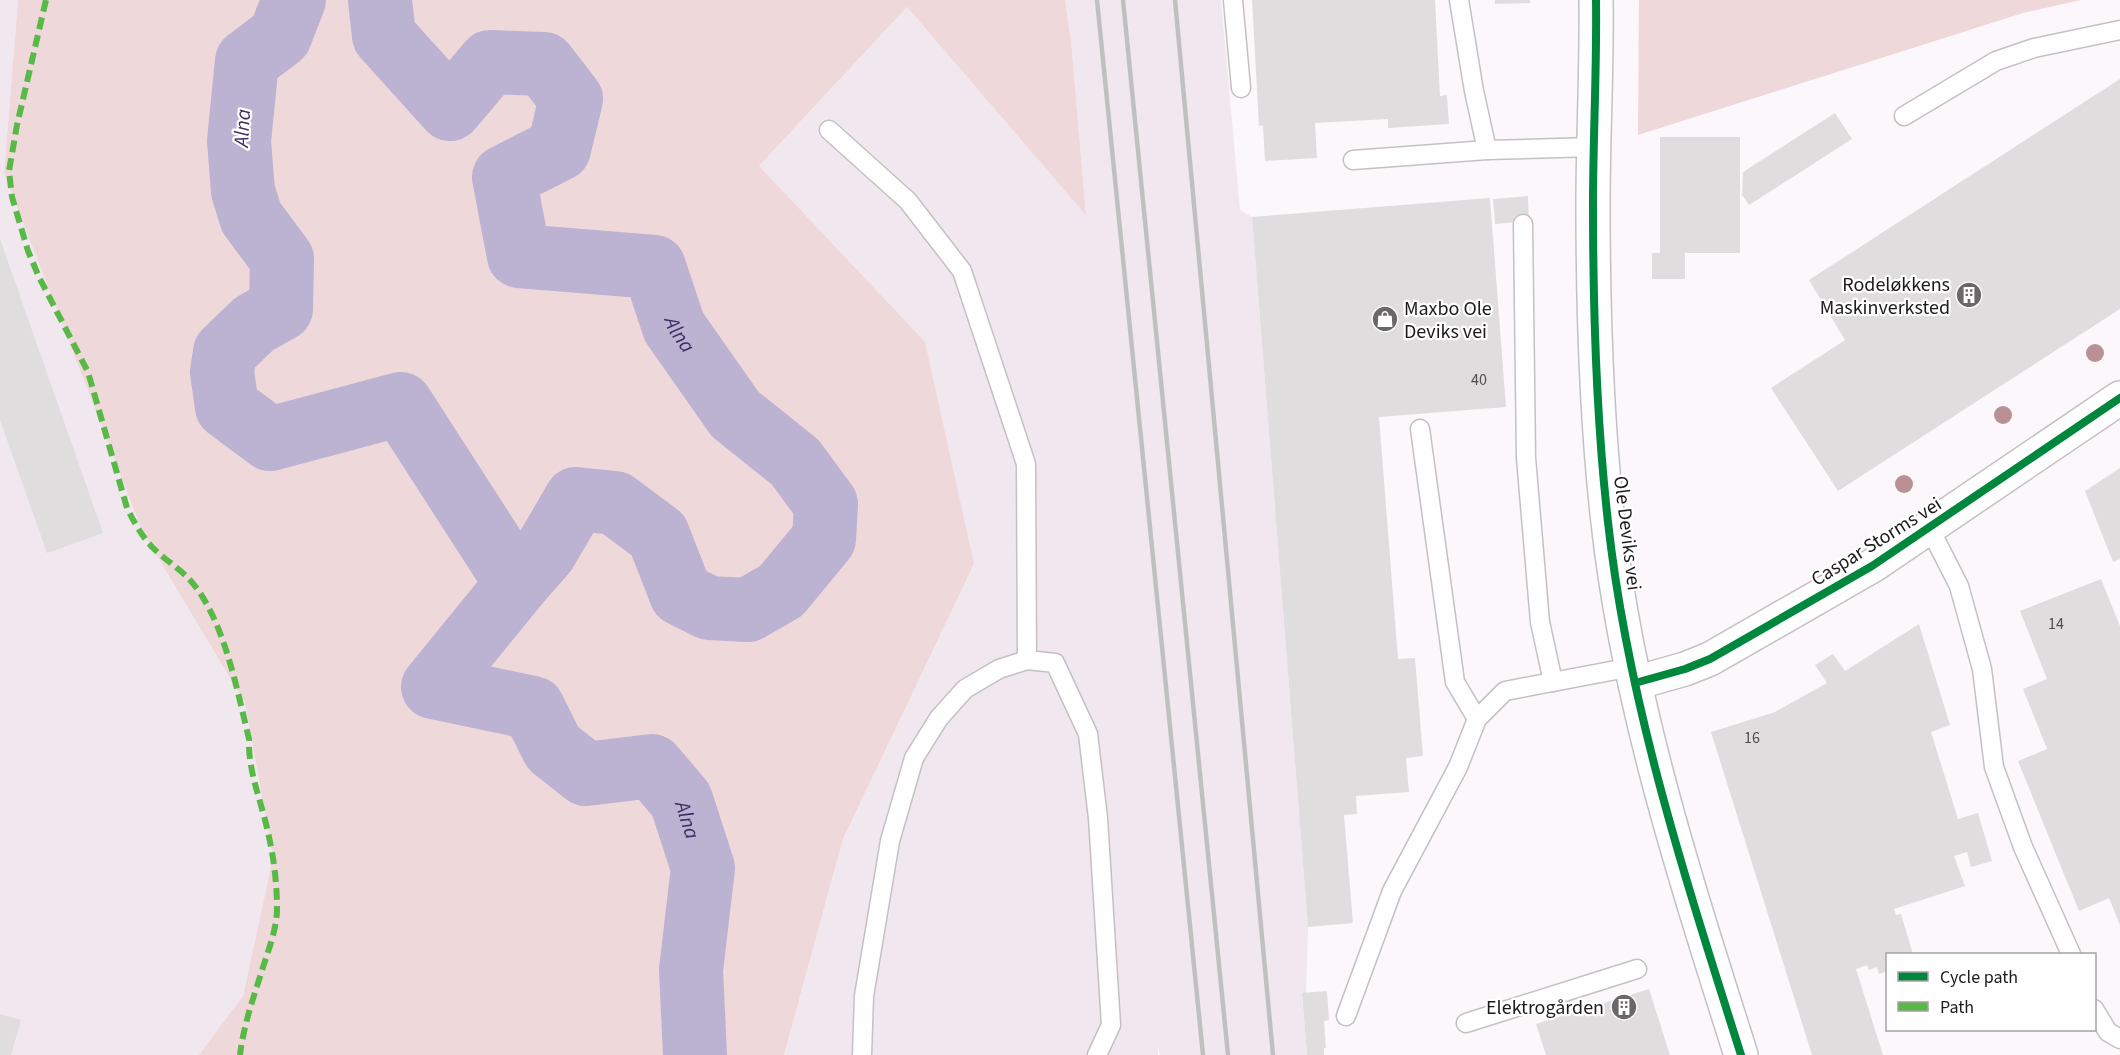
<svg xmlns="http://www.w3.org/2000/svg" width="2120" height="1055" font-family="'Source Sans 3',sans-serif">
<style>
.built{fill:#f1e7ee}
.green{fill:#eed8da}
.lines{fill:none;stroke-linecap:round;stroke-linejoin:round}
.river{stroke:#bcb2d1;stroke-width:64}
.building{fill:#e0dddf}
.lane-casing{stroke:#c4c1c3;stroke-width:21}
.street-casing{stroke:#c4c1c3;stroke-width:36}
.secondary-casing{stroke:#c4c1c3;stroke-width:36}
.lane{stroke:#fffefe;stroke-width:18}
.street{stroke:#fffefe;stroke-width:33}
.secondary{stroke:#fffefe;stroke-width:33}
.rail{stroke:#c1c0c1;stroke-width:4.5}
.quiet{stroke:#58b947;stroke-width:6;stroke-dasharray:12 6;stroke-linecap:butt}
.cycleway-casing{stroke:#fff;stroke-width:11}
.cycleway{stroke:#00873e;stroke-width:8}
.tree{fill:#b99195}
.labels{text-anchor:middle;stroke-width:4.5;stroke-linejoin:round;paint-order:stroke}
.number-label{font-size:16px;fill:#504e4f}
.poi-label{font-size:20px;fill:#1c1a1b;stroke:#fff;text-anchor:end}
.street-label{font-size:20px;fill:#1c1a1b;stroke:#fff}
.water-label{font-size:21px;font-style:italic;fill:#3e2c62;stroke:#fff}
</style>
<rect width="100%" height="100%" fill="#fcf7fa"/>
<g class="built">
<polygon points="0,0 18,0 4,173 142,531 245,703 273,857 243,996 203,1055 0,1055"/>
<polygon points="1065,0 1221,0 1240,210 1252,217 1308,927 1306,993 1302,994 1307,1055 1160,1055 1158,1047 1158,1055 784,1055 843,839 974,564 759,166 907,7 1086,214 1071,40"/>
</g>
<g class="green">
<polygon points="18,0 1065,0 1071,40 1086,215 907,7 759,166 925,342 974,564 843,839 784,1055 199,1055 243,996 273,857 245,703 142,531 4,173"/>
<polygon points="1639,0 2081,0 2023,13 1638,135"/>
</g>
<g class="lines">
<g class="river">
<path id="s1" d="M294,0L280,36L247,61L239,141L243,191L251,217L282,259L281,309L254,324L225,352L222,372L227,407L270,439L401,404L517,584L433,687L533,708L553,748L586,774L652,766L681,800L703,868L691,970L695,1055"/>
<path id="s2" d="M380,0L384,36L450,109L490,62L544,64L571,99L559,149L504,177L519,256L654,267L674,327L735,414L795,462L826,504L824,539L781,591L748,610L709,608L681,594L658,535L615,503L576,499L545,552L517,584"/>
</g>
</g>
<g class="building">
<polygon points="1252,0 1435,0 1440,96 1447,95 1449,124 1388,128 1388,119 1315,123 1317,158 1265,161 1263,125 1259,126"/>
<polygon points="1495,0 1530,0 1530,3 1495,4"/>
<polygon points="2120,79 2120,309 1838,491 1771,388 1845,340 1809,280"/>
<polygon points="1835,113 1852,139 1749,205 1742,195 1743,172"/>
<polygon points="1660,137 1740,137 1740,253 1685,253 1685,279 1652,279 1652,253 1660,253"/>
<polygon points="1528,196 1529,221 1495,224 1493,199"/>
<polygon points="1490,198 1506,407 1379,417 1398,659 1415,658 1423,756 1406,758 1409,792 1356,796 1357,814 1344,815 1353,923 1308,927 1252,217"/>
<polygon points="0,239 103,533 47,553 0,420"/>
<polygon points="2120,468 2120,559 2113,562 2085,491"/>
<polygon points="2101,579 2120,626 2120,925 2109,898 2079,911 2018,761 2047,749 2023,689 2047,679 2020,611"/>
<polygon points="1919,624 1950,725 1931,732 1958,819 1978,813 1992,861 1971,867 1967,852 1954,856 1965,886 1894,909 1896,915 1901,914 1913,954 1888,954 1888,971 1879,974 1877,967 1869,970 1867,965 1856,969 1883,1055 1812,1055 1711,732 1775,712 1827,683 1815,665 1833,654 1845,671"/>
<polygon points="1649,989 1670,1055 1546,1055 1536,1024"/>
<polygon points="1327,991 1329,1020 1324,1021 1326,1048 1324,1048 1324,1055 1307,1055 1302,993"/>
<polygon points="0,1014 21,1020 11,1055 0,1055"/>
</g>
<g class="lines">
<g class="lane-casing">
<g id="lane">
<polyline points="1233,0 1241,88"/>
<polyline points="1459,0 1474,91 1487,150"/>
<polyline points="1904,116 1996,61 2034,48 2120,30"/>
<polyline points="829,130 908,201 962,271 1026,464 1027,660"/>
<polyline points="1353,160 1487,150 1594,147"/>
<polyline points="1523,224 1526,458 1540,622 1553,682"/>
<polyline points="1420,429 1455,682 1477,719"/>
<polyline points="1930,529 1959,586 1982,669 1994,767 2023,847 2071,954"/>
<polyline points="2094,1009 2108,1032 2120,1039"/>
<polyline points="1346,1016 1392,891 1458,767 1477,719 1505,691 1632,667"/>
<polyline points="1466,1023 1637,969"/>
<polyline points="862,1055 864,996 890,841 914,758 939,718 965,689 999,669 1027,660 1055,663 1088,734 1098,818 1111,1025 1097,1055"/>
</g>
</g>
<g class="street-casing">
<polyline id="street" points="1635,683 1685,669 1710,659 1872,566 2120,398"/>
</g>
<g class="secondary-casing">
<path id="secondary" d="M1596,0C1597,68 1593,137 1593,205C1593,311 1596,417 1608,522C1628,704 1686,881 1741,1055"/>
</g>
<use href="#lane" class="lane"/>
<use href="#street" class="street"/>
<use href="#secondary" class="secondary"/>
<g class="rail">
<polyline points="1097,0 1203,1055"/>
<polyline points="1123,0 1228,1055"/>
<polyline points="1175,0 1273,1055"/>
</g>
<path class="quiet" d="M46,0L17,125L9,171L12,197L28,251L39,277L88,372L127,508C134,522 141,535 152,547C164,559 179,568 190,580C224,618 237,690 249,739C248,769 259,795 266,824C273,852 277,880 277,909C277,925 271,943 266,958C256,990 244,1022 240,1055"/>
<g class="cycleway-casing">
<g id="cycleway">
<path d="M1596,0C1597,68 1593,137 1593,205C1593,311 1596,417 1608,522C1628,704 1686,881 1741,1055"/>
<polyline points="1635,683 1685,669 1710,659 1872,566 2120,398"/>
</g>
</g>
<use href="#cycleway" class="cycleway"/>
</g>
<g class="tree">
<circle cx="2095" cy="353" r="9"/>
<circle cx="2003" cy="415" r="9"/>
<circle cx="1904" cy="484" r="9"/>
</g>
<defs>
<g id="building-disc" transform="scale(1.35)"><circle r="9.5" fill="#6a6769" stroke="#fff"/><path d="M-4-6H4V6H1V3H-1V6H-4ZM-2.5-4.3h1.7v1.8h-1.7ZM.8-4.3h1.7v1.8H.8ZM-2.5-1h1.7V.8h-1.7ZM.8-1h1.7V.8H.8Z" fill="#fff"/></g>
<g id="shop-disc" transform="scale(1.35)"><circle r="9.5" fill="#6a6769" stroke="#fff"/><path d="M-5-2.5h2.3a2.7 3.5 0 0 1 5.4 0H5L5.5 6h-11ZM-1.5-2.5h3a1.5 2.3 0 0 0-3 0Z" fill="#fff"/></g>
</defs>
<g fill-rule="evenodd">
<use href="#building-disc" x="1969" y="295"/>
<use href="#shop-disc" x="1385" y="319"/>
<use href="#building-disc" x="1624" y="1007"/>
</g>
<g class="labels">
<g class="number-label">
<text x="1479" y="385">40</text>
<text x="2056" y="629">14</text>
<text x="1752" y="743">16</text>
</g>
<g class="poi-label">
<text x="1950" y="291">Rodeløkkens<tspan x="1950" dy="23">Maskinverksted</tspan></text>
<text x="1404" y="315" text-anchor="start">Maxbo Ole<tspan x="1404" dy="23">Deviks vei</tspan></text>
<text x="1604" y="1014">Elektrogården</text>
</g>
<g class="street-label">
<text transform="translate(1628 533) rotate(83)" y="7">Ole Deviks vei</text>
<text transform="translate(1876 541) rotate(-32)" y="7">Caspar Storms vei</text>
</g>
<g class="water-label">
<text transform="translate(242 128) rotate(-87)" y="7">Alna</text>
<text dy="7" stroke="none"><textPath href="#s2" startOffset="696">Alna</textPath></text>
<text dy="7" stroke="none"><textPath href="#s1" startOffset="1324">Alna</textPath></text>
</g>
</g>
<rect x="1886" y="953" width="210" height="78" fill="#ffffff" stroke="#a4a3a4" stroke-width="1.5"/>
<rect x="1898" y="972" width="30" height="9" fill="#00873e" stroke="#a4a3a4" stroke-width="1.5"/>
<text x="1940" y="983" font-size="18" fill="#1c1a1b">Cycle path</text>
<rect x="1898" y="1002" width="30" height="9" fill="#58b947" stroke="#a4a3a4" stroke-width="1.5"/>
<text x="1940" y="1013" font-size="18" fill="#1c1a1b">Path</text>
</svg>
